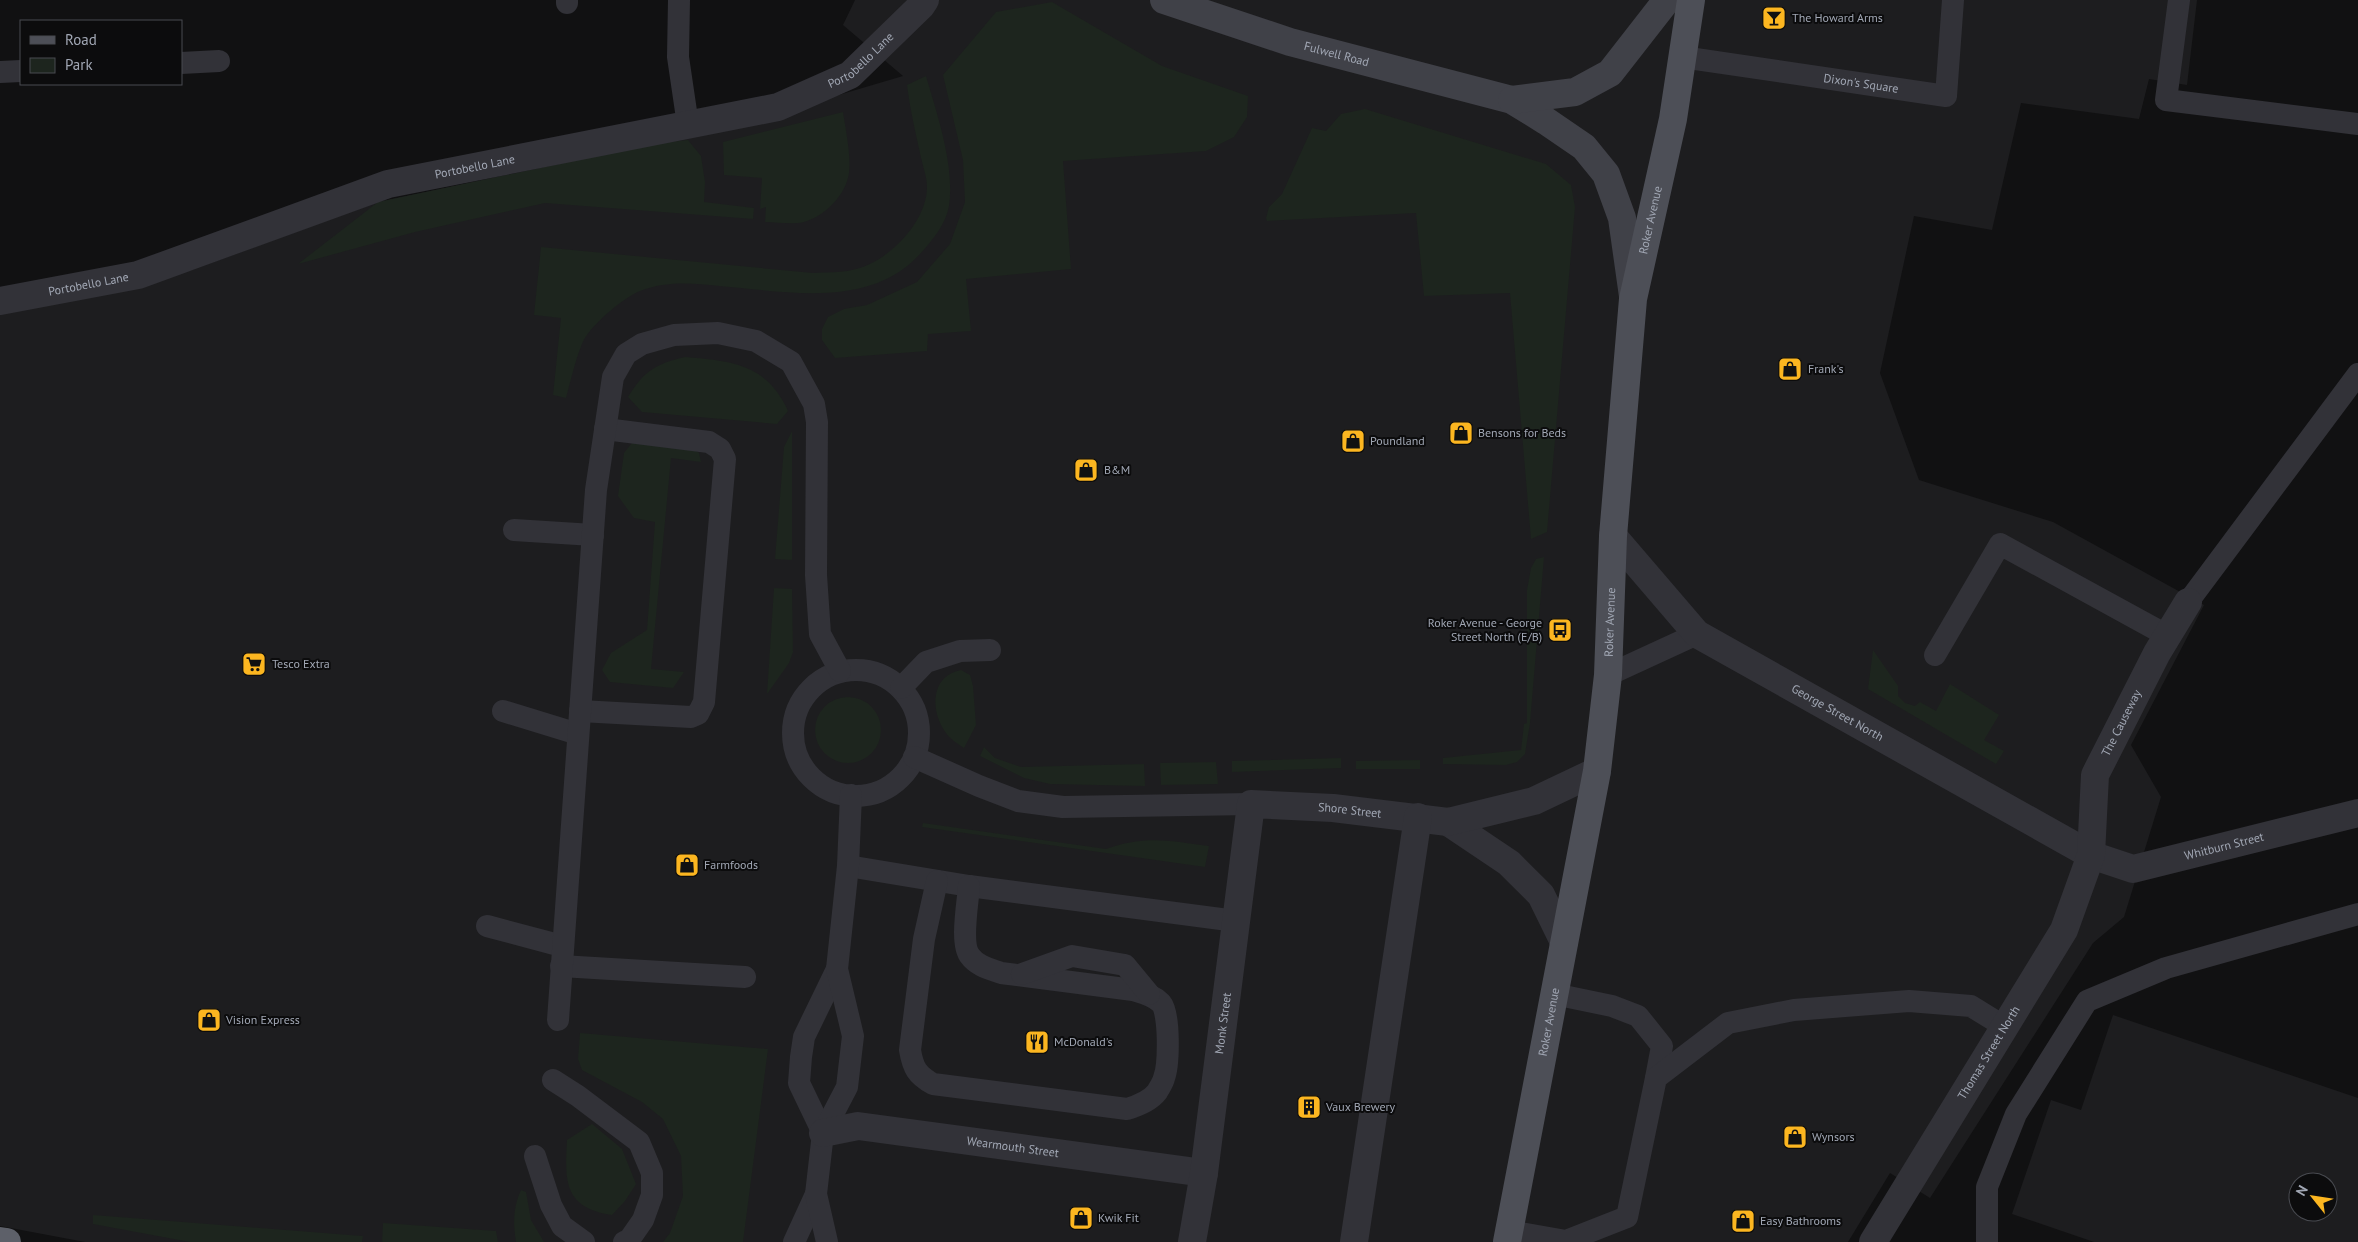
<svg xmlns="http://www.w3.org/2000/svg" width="2358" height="1242" font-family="'PT Sans',sans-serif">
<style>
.built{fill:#1d1d1f;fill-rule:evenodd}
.green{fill:#1d251e}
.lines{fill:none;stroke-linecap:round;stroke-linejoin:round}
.lane{stroke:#323238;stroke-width:22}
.street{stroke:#323238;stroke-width:28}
.secondary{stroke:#404148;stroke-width:28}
.primary{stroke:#4d4f57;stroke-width:28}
.highway{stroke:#5d6069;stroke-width:28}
.labels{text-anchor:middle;stroke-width:4;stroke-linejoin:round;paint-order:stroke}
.poi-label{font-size:12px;fill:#a1a7b4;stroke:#0c0c0d;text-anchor:start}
.street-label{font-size:12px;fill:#a1a7b4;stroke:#0c0c0d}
</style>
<rect width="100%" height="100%" fill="#111112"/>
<g class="built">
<polygon points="855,0 2197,0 2187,85 2149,79 2139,119 2021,103 1992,230 1914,216 1880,373 1919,480 2053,522 2204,605 2131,745 2161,797 2124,917 2093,943 1930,1198 1890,1173 1848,1242 85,1242 0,1226 0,309 192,270 378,202 659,143 832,97 903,76 843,25"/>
<path d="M2113,1015L2358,1098V1242H2094L2012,1214L2051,1100L2081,1110ZM2298,1182H2328V1212H2298Z"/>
</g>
<g class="green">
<polygon points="1052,2 1162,66 1248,96 1247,117 1234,137 1206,151 1063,161 1071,269 966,279 971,331 928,334 927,351 835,358 822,340 822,329 828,317 844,309 867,305 917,282 950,244 965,202 963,160 943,75 996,12"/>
<path d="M926,76C937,114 955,166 949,206C946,224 932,241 920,254C869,310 785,291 719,286C691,283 667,281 640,291C623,298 589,326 582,344C575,361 571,380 566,398L553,395L561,318L534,315L541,247L813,273C826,272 839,273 852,270C886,264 927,223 927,187C927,177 922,164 920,153C915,131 910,109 907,85Z"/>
<polygon points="1365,109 1546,164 1571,185 1575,207 1547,532 1531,539 1510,293 1424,296 1416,213 1267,221 1266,218 1269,207 1282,194 1312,128 1326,131 1341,114"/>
<path d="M843,112C846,132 851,154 849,173C846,195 825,216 804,222C792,225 777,222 765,222L766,207L760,209L762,178L724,175L723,142Z"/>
<polygon points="688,140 701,156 705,182 704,202 754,208 753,219 545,203 415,232 298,264 378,202 659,143"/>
<path d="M685,357C732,361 767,364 788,411L777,424L642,412L628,397C644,371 655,364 685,357Z"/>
<polygon points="792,431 792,560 775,559 784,447"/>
<polygon points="632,443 688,446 699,453 701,462 671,458 651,669 684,672 673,688 610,682 602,670 611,653 647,630 655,522 634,518 618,496 624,453"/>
<polygon points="1544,557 1530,723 1525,754 1517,762 1506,765 1443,764 1443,758 1521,750 1524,724 1527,723 1527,590 1531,568 1536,559"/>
<polygon points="774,588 792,589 793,652 789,663 767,694"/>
<polygon points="1873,650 1898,686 1898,696 1905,703 1915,706 1920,702 1936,711 1950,684 1999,715 1984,740 2004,751 1996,764 1868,689"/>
<path d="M961,670L970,675L973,686L976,725L964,748C958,744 950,739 946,733C930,711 930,676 961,670Z"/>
<circle cx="848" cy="730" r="33"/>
<polygon points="984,747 995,758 1021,767 1144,764 1145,786 1050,784 1024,778 980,756"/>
<polygon points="1341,758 1341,768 1232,772 1232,761"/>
<polygon points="1420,760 1420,769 1356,769 1356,761"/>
<polygon points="1216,762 1218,784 1161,785 1160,763"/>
<path d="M923,823L1106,849C1147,835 1168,841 1209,846L1205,867L922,827Z"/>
<polygon points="580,1033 768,1049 743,1242 663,1242 670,1233 683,1196 681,1156 663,1119 642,1102 582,1070 578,1059"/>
<path d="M592,1124L622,1149L636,1184L625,1201L612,1215C563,1208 565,1179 567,1140Z"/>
<path d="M521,1190L526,1192L531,1220L544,1242H516C513,1223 513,1207 521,1190Z"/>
<polygon points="93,1215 362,1236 363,1236 362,1242 190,1242 93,1224"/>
<polygon points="383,1223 496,1231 498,1242 382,1242"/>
</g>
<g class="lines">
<g class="lane">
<polyline points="679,0 678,57 688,125"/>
<polyline points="2179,0 2166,100 2358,124"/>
<polyline points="567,3 567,0"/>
<path id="s1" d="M1682,57L1946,96L1953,0"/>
<polyline points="181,63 219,61"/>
<polyline points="0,72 21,71"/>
<polyline points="514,530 593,535"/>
<polyline points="2188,602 2358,374"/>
<polyline points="1935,655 2000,544 2168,636"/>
<circle cx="856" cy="733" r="63"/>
<polyline points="1608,675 1697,634"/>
<polyline points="901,688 926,662 960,651 990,650"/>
<polyline points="503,711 578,734"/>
<polyline points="580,711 691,717 698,714 704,702 725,459 720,449 709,442 605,429"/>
<polyline points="914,757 979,786 1018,801 1063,807 1251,804"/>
<polyline points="848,866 969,886 1236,921"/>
<path d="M937,881L924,939L910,1050C913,1068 917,1075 933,1084L1127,1109C1137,1106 1150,1101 1157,1092C1159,1088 1163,1083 1164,1078C1169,1065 1170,1013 1161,1003C1153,995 1143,993 1133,990L1001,973C990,969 977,966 970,956C960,944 968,902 969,886"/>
<polyline points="487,926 562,946"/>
<polyline points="561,966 745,977"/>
<polyline points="1022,974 1072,956 1125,965 1149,994"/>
<polyline points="1554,994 1612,1006 1638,1016 1662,1046 1656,1078"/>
<polyline points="558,1020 596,490 613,377 626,354 642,344 674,335 718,333 756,341 791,362 814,404 817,422 816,575 820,634 840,671"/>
<polyline points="553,1080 578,1096 639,1142 652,1173 652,1195 643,1220 629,1240 624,1242"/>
<polyline points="823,1133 799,1083 801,1057 804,1037 837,969"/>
<polyline points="535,1156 551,1205 562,1226 584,1242"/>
<polyline points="1509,1231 1566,1241 1627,1217 1656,1078 1728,1023 1794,1010 1909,1001 1971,1006 2005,1027"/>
<polyline points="794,1242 816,1194"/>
<polyline points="827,1242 816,1194 823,1133 847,1087 853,1036 837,969 848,866 851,795"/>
<polyline points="1987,1242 1987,1187 2016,1114 2087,1001 2166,968 2358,914"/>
</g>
<g class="street">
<path id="s2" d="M0,301L138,275L388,184L778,107L850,75L921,6L925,0"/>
<path id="s3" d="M1613,536L1697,634L2091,855L2133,869L2358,813"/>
<polyline points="1448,822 1509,863 1541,895 1564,942"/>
<path id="s4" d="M823,1133L858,1126L1204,1173"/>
<path id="s5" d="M1192,1242L1204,1173L1251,804L1333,808L1448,822L1534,801L1597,771"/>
<polyline points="1354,1242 1418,817"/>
<path id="s6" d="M1873,1242L2064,930L2091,855L2095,775L2157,653L2188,602"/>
</g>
<g class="secondary">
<path id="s7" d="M1164,0L1290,42L1512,100L1546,121L1584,147L1606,174L1622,218L1633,296"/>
<polyline points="1512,100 1575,92 1610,73 1667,0"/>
</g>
<path class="primary" id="s8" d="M1507,1242L1597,771L1608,675L1613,536L1633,299L1673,119L1691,0"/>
<polyline class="highway" points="0,1241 7,1242"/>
</g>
<defs>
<g id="bar-square" transform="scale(1.25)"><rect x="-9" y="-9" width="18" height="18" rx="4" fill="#fcb620" stroke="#0c0c0d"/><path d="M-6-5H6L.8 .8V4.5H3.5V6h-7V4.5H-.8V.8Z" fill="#111"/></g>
<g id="shop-square" transform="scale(1.25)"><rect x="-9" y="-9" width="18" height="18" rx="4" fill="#fcb620" stroke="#0c0c0d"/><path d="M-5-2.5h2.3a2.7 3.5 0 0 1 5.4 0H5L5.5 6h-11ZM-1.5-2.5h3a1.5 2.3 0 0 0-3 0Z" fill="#111"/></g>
<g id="bus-square" transform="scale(1.25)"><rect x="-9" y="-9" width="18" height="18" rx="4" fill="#fcb620" stroke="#0c0c0d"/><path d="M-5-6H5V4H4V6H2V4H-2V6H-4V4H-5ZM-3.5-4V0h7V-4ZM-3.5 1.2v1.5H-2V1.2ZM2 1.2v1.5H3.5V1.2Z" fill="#111"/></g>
<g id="supermarket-square" transform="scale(1.25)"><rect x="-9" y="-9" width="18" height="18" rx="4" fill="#fcb620" stroke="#0c0c0d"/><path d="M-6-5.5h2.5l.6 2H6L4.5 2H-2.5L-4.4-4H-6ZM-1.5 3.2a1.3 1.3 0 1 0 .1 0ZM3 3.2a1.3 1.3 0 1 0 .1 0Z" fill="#111"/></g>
<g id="restaurant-square" transform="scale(1.25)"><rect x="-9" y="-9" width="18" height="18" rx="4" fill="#fcb620" stroke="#0c0c0d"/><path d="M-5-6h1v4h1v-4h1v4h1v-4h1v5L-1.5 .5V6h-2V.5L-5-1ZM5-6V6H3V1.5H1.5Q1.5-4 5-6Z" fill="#111"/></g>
<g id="building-square" transform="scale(1.25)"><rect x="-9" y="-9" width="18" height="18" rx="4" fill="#fcb620" stroke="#0c0c0d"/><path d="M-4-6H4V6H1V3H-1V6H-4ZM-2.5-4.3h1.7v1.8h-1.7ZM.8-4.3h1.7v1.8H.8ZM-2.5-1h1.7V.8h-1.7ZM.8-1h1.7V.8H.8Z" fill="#111"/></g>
</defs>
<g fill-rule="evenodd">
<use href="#bar-square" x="1774" y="18"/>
<use href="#shop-square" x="1790" y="369"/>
<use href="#shop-square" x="1461" y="433"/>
<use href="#shop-square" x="1353" y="441"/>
<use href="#shop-square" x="1086" y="470"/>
<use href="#bus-square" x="1560" y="630"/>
<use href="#supermarket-square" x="254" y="664"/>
<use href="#shop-square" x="687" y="865"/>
<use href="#shop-square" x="209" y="1020"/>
<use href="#restaurant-square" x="1037" y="1042"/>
<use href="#building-square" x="1309" y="1107"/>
<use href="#shop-square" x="1795" y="1137"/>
<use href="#shop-square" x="1081" y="1218"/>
<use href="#shop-square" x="1743" y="1221"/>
</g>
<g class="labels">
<g class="poi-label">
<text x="1792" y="22">The Howard Arms</text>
<text x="1808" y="373">Frank's</text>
<text x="1478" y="437">Bensons for Beds</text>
<text x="1370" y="445">Poundland</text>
<text x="1104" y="474">B&amp;M</text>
<text x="1542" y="627" text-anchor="end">Roker Avenue - George<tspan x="1542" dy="14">Street North (E/B)</tspan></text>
<text x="272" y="668">Tesco Extra</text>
<text x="704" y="869">Farmfoods</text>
<text x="226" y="1024">Vision Express</text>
<text x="1054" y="1046">McDonald's</text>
<text x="1326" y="1111">Vaux Brewery</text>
<text x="1812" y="1141">Wynsors</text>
<text x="1098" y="1222">Kwik Fit</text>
<text x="1760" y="1225">Easy Bathrooms</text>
</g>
<g class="street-label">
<text dy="4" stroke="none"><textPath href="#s7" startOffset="181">Fulwell Road</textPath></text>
<text dy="4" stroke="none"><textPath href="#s2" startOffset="900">Portobello Lane</textPath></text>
<text dy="4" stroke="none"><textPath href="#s1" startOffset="181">Dixon's Square</textPath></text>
<text dy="4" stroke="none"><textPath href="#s2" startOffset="495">Portobello Lane</textPath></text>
<text dy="4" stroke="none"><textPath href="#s8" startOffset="1034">Roker Avenue</textPath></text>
<text dy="4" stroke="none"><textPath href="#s2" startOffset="90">Portobello Lane</textPath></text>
<text dy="4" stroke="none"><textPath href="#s8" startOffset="629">Roker Avenue</textPath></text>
<text dy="4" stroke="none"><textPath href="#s3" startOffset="290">George Street North</textPath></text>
<text dy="4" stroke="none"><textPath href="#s6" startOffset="584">The Causeway</textPath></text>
<text dy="4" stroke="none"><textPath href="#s5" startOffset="541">Shore Street</textPath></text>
<text dy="4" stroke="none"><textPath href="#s3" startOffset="719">Whitburn Street</textPath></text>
<text dy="4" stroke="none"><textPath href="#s8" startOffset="224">Roker Avenue</textPath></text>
<text dy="4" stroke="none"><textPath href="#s5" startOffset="221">Monk Street</textPath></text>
<text dy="4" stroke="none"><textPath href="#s6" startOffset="222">Thomas Street North</textPath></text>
<text dy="4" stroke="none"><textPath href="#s4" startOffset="192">Wearmouth Street</textPath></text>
</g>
</g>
<rect x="20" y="20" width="162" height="65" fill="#0c0c0d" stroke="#484a50"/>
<rect x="30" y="36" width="25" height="8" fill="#4d4f57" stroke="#484a50"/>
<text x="65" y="45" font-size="15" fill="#a1a7b4">Road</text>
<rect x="30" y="58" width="25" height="15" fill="#1d251e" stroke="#484a50"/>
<text x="65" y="70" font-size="15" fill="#a1a7b4">Park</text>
<g transform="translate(2313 1197) rotate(300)"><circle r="24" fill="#0c0c0d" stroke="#484a50"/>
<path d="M0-4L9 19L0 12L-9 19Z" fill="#fcb620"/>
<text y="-8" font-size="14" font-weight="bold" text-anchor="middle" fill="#a1a7b4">N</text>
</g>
</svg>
